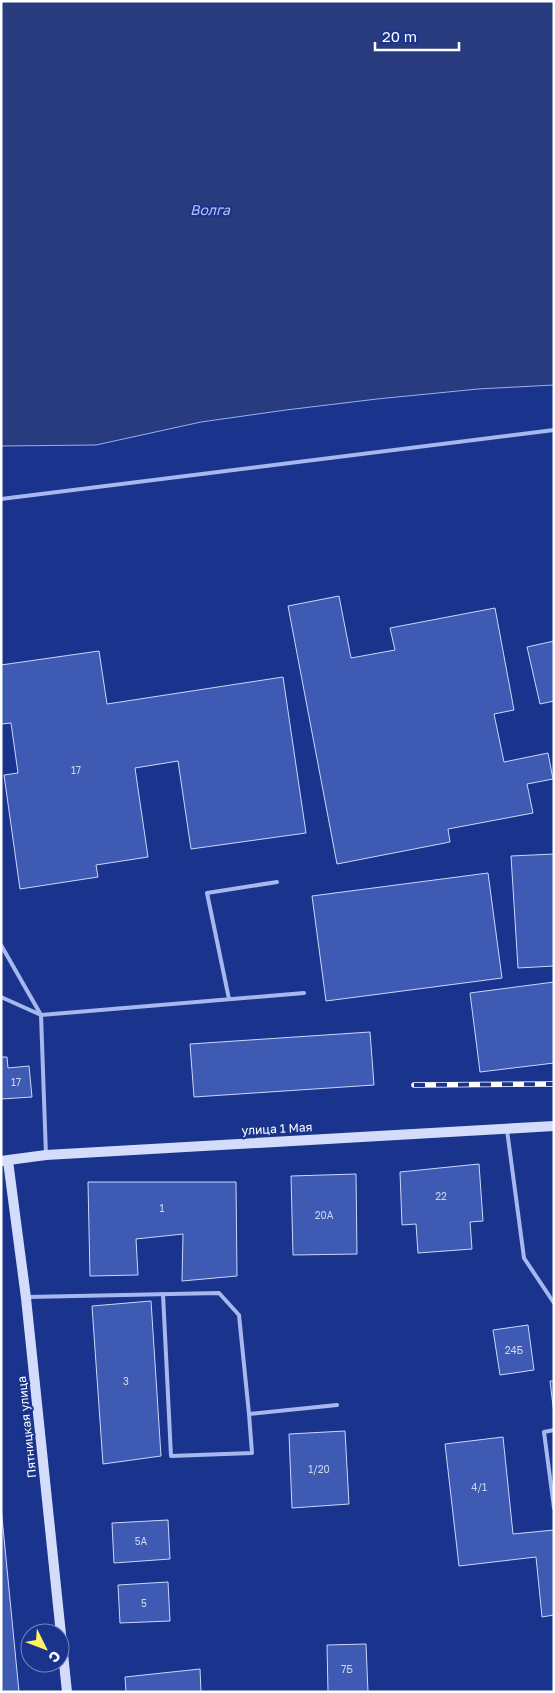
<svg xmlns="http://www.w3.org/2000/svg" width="555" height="1693" font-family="'Golos Text',sans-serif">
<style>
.water{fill:#283b7e;stroke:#99aff0}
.building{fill:#3e5ab3;stroke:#ccd7fa}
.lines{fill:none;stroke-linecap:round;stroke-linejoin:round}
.lane{stroke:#a6b8ee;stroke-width:4}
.secondary{stroke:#d3dcfa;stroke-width:10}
.rail-casing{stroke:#fff;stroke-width:5.5}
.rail{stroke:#1a348d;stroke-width:4;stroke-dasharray:11;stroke-linecap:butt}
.labels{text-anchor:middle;stroke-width:4.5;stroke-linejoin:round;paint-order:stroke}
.number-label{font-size:10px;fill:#cfd6ec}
.street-label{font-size:12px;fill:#fff;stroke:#1a348d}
.water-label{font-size:14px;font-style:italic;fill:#b2c3f5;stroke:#1a348d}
</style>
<rect width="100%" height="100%" fill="#1a348d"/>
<polygon class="water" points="1,1 554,1 554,385 478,389 377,399 286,410 201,422 96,445 1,446"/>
<g class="building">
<polygon points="339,596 351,658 395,650 390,628 495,608 514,710 494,714 504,762 548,753 553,779 527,784 533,813 448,829 450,842 337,864 288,606"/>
<polygon points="554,641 554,701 540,704 527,647"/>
<polygon points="99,651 107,704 283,677 306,833 191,849 178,761 135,768 148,857 96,865 98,877 20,889 4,775 18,773 11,723 1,724 1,665"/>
<polygon points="554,854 554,966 518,968 511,856"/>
<polygon points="488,873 502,978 326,1001 312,896"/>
<polygon points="554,982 554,1063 480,1072 470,993"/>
<polygon points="370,1032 374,1085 194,1097 190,1044"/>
<polygon points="1,1057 7,1057 8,1068 29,1066 32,1097 1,1099"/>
<polygon points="479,1164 483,1221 470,1222 472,1249 418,1253 416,1224 402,1225 400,1172"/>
<polygon points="356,1174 357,1254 293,1255 291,1176"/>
<polygon points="88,1182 236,1182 237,1276 182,1281 183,1234 136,1239 138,1275 90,1276"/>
<polygon points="151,1301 161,1456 103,1464 92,1306"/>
<polygon points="528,1325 534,1370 500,1375 493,1330"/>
<polygon points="550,1381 554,1381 554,1414"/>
<polygon points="345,1431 349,1504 292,1508 289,1434"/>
<polygon points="503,1437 513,1534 554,1530 554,1615 542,1617 536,1557 459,1566 445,1444"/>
<polygon points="1,1507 19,1692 1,1692"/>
<polygon points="168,1520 170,1559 114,1563 112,1523"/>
<polygon points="168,1582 170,1621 120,1623 118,1585"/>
<polygon points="366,1644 368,1692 328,1692 327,1645"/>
<polygon points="200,1669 201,1692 126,1692 125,1677"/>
</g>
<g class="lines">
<g class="lane">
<polyline points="1,499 554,430"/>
<polyline points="1,945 41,1015"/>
<polyline points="1,997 41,1015"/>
<polyline points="229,999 207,893 277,882"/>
<polyline points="507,1130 524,1258 554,1303"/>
<polyline points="46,1155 41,1015 304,993"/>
<polyline points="163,1294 171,1456 252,1453 249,1414"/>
<polyline points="28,1297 219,1293 239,1315 249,1414 337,1405"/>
<polyline points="554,1508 544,1432 554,1430"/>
</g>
<g class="secondary">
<polyline points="1,1161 46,1155 554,1126"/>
<polyline points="8,1161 26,1298 67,1692"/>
</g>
<g class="rail-casing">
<polyline id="rail" points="414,1085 554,1084"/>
</g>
<use href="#rail" class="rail"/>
</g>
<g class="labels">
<g class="number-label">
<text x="76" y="774">17</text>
<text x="16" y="1086">17</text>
<text x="441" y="1200">22</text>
<text x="162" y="1212">1</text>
<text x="324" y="1219">20А</text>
<text x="514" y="1354">24Б</text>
<text x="126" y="1385">3</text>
<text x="319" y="1473">1/20</text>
<text x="479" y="1491">4/1</text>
<text x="141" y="1545">5А</text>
<text x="144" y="1607">5</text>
<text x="347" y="1673">7Б</text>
</g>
<g class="street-label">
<text transform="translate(277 1129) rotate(-3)" y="4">улица 1 Мая</text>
<text transform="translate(27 1427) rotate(-96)" y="4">Пятницкая улица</text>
</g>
<g class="water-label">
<text x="210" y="215">Волга</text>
</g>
</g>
<rect width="555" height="1693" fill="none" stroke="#ffffff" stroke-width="5"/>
<g transform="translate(45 1648) rotate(132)"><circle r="24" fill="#1a348d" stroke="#7685bb"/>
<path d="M0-4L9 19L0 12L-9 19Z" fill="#fff363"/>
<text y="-8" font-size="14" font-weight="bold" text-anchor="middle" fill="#ffffff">С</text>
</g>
<path d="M375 42v8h84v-8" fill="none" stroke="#ffffff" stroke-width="2.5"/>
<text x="382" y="42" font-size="15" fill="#ffffff" stroke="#1a348d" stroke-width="4" paint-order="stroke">20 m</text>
</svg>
